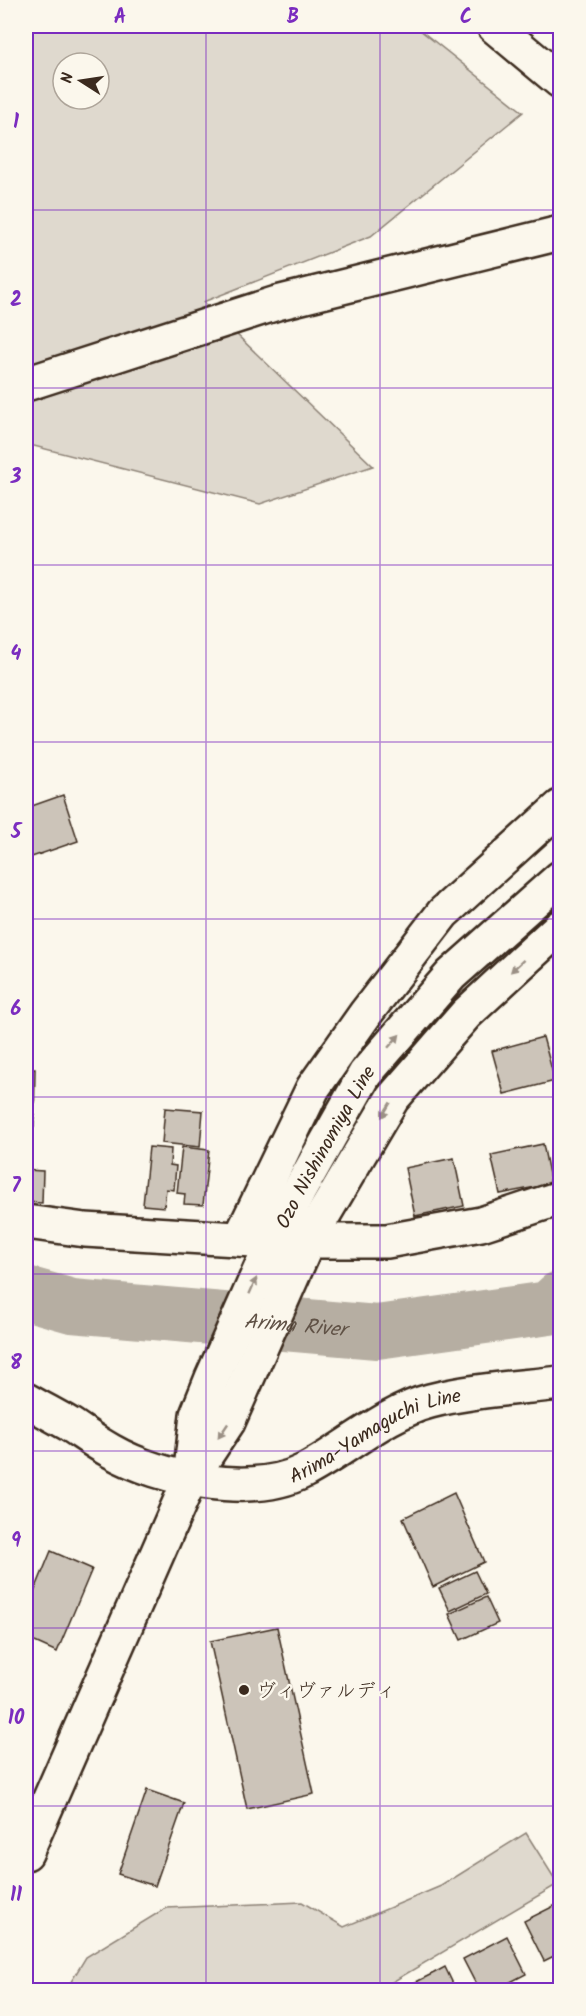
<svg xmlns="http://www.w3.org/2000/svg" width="586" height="2016" font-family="Kalam,'Klee One',sans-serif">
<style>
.green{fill:#dfd9ce;stroke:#8d8276;stroke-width:1.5;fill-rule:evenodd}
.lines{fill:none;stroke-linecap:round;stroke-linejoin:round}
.river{stroke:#b6aea2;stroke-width:54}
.building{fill:#ccc4b9;stroke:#3b2a1e;stroke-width:1.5}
.minor-casing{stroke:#3b2a1e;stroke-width:38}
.major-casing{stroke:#3b2a1e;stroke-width:38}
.minor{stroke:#fbf7ec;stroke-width:33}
.major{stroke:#fbf7ec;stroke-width:33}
.oneway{fill:#9b9085}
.grid{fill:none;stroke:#7b2cbf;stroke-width:1.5;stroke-opacity:0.55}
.poi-dot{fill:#3b2a1e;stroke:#fbf7ec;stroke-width:2}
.labels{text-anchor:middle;stroke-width:5;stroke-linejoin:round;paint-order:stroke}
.street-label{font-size:20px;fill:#3b2a1e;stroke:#fbf7ec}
.poi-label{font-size:20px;fill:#3b2a1e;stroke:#fbf7ec;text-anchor:start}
.water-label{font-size:21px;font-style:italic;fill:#605246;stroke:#fbf7ec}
.neatline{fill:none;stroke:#7b2cbf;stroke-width:2}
.grid-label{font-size:20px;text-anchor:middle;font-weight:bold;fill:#7b2cbf}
</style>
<rect width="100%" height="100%" fill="#fbf7ec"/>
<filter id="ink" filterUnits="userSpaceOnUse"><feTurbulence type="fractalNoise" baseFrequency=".0167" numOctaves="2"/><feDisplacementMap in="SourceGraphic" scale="12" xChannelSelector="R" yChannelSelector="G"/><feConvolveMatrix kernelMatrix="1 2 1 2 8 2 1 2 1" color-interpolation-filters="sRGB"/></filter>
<g filter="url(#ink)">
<g class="green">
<path d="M26,26H415L523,112L371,236L203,302L373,466L260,504L26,444ZM63,63H99V99H63Z"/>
<polygon points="526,1833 558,1884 382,1988 383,1990 66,1990 86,1957 166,1908 302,1902 344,1927 441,1886"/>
</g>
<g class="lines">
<path class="river" id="s1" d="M26,1293L72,1306L377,1332L549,1308L560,1298"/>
</g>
<g class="building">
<polygon points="63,795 78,841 26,859 26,808"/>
<polygon points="543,1037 555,1081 504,1094 492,1051"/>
<polygon points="26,1054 31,1054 30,1069 35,1069 34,1127 26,1126"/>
<polygon points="165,1108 203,1111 200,1147 162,1143"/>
<polygon points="543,1144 551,1184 500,1194 491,1155"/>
<polygon points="149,1147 171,1149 170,1165 176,1166 174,1190 166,1189 164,1207 143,1205"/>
<polygon points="182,1147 209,1150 203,1205 184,1204 185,1194 177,1193"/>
<polygon points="454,1158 464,1206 415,1216 405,1168"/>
<polygon points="26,1170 43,1171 42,1203 26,1202"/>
<polygon points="454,1493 484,1562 433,1587 403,1518"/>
<polygon points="51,1551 92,1569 57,1652 26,1638 26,1612"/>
<polygon points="475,1571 486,1594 450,1611 439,1588"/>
<polygon points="486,1597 498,1623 461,1640 449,1614"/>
<polygon points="277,1627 314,1794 247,1809 210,1641"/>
<polygon points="147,1790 184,1803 155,1886 118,1874"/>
<polygon points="560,1903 560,1953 544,1961 524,1921"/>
<polygon points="507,1936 526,1974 495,1990 479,1990 463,1959"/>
<polygon points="445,1967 456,1990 400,1990 434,1973"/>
</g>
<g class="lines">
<g class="minor-casing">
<g id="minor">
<polyline points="26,384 277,303 560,233"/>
<polyline points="26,1222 85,1230 254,1240"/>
<polyline points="240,1239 313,1088 366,1013 443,913 560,807"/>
<polyline points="308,1241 387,1241 481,1224 560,1198"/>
<polyline points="26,1853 190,1479"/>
</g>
</g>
<g class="major-casing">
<g id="major">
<polyline points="494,26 560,81"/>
<path id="s2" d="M26,1400C40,1408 55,1416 69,1424C83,1433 96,1443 111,1451C160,1479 252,1498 304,1471C343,1451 387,1412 430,1401C472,1390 517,1388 560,1383"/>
<polyline points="193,1475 228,1422 308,1241 392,1099 466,1014 560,927"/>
<path id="s3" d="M190,1479L197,1415L212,1378L268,1252L299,1191L365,1074L451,975L560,878"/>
</g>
</g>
<use href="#minor" class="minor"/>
<use href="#major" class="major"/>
</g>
<defs><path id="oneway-solid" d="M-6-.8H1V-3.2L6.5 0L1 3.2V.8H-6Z" transform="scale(1.5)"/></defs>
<g class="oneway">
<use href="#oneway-solid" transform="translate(517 966) rotate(137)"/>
<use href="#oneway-solid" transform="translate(394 1041) rotate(-49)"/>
<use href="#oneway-solid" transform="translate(386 1110) rotate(121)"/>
<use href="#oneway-solid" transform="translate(253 1286) rotate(-66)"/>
<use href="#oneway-solid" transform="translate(223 1431) rotate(124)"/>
</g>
</g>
<path class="grid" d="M206,26V1990M380,26V1990M26,210H560M26,388H560M26,565H560M26,742H560M26,919H560M26,1097H560M26,1274H560M26,1451H560M26,1628H560M26,1806H560"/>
<circle class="poi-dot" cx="244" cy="1690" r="6"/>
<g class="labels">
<g class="street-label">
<text dy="7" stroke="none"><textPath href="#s3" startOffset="362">Ozo Nishinomiya Line</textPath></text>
<text dy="7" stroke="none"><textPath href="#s2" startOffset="380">Arima-Yamaguchi Line</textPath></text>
</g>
<g class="poi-label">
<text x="256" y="1697">ヴィヴァルディ</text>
</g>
<g class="water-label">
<text dy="7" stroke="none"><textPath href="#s1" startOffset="272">Arima River</textPath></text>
</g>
</g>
<rect width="586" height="2016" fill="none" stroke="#fbf7ec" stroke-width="66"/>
<g transform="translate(81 81) rotate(282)"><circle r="28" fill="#fbf7ec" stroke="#aea59a" stroke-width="1.5"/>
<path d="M0-4.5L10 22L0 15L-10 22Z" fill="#3b2a1e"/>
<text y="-9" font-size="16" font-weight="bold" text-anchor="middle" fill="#3b2a1e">N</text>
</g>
<rect x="33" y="33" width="520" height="1950" class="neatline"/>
<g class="grid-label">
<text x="120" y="23">A</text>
<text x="293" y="23">B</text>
<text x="466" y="23">C</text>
<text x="16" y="128">1</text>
<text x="16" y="306">2</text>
<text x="16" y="483">3</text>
<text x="16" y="660">4</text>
<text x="16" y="838">5</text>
<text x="16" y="1015">6</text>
<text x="16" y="1192">7</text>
<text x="16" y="1369">8</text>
<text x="16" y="1547">9</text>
<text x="16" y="1724">10</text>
<text x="16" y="1901">11</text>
</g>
</svg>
